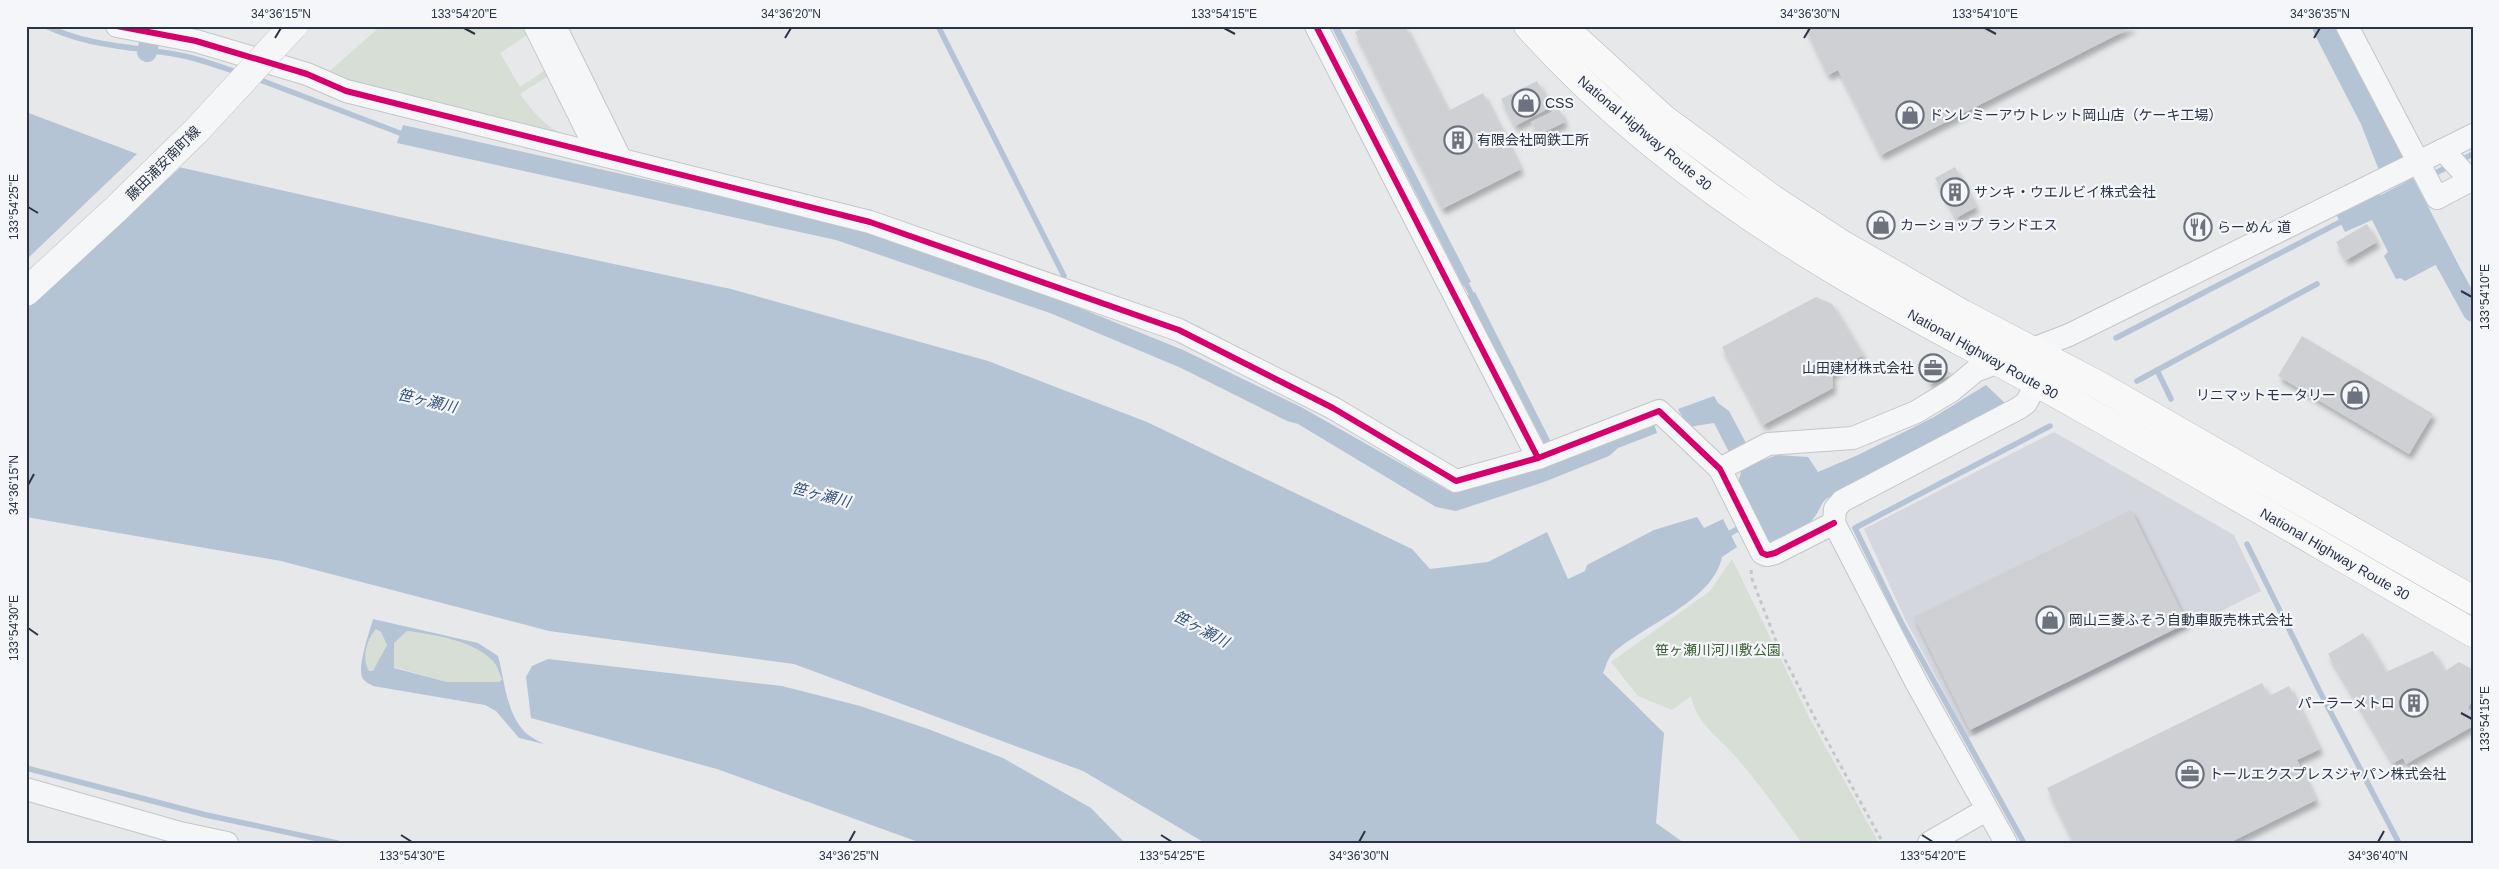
<svg xmlns="http://www.w3.org/2000/svg" width="2499" height="869" font-family="Arial,'Noto Sans JP',sans-serif">
<style>
.built{fill:#d4d7dd}
.green{fill:#d6ded6;fill-rule:evenodd}
.water{fill:#b4c4d5;fill-rule:evenodd}
.pier{fill:#e6e8ea}
.lines{fill:none;stroke-linecap:round;stroke-linejoin:round}
.stream{stroke:#b4c4d5;stroke-width:5.5}
.canal{stroke:#b4c4d5;stroke-width:20}
.river{stroke:#b4c4d5;stroke-width:35}
.building{fill:#ced0d3;filter:url(#shadow)}
.minor-casing{stroke:#c4c6c8;stroke-width:24}
.trunk-casing{stroke:#b8bbbf;stroke-width:29}
.path{stroke:#c5c6ca;stroke-width:3;stroke-dasharray:4 4;stroke-linecap:butt}
.minor{stroke:#f5f6f7;stroke-width:22}
.trunk{stroke:#f8f8f8;stroke-width:28}
.tertiary-bridge-casing{stroke:#c4c6c8;stroke-width:29;stroke-linecap:butt}
.tertiary-bridge{stroke:#f5f6f7;stroke-width:28}
.cycleway-casing{stroke:#f4f6f9;stroke-width:9}
.cycleway{stroke:#d6006c;stroke-width:6}
.ticks{fill:none;stroke:#2b3445;stroke-width:2}
.labels{text-anchor:middle;stroke-width:4.5;stroke-linejoin:round;paint-order:stroke}
.poi-label{font-size:14px;fill:#2b3445;stroke:#f4f6f9;text-anchor:start}
.street-label{font-size:14px;fill:#2b3445;stroke:#f4f6f9}
.park-label{font-size:14px;fill:#3f6138;stroke:#f4f6f9}
.water-label{font-size:15px;font-style:italic;fill:#34527a;stroke:#f4f6f9}
.neatline{fill:none;stroke:#2b3445;stroke-width:2}
.ticks-label{font-size:12px;text-anchor:middle;fill:#2b3445}
</style>
<defs>
<filter id="shadow"><feDropShadow dx="3" dy="5.5" stdDeviation="2.5" flood-color="#0004"/></filter>
</defs>
<rect width="100%" height="100%" fill="#e6e8ea"/>
<polygon class="built" points="2054,432 2234,535 2261,591 1968,738 1905,619 1864,529"/>
<g class="green">
<path d="M381,26H529L553,73L520,94C533,112 544,125 564,135L324,76ZM527,35L547,69L520,87L500,53Z"/>
<path d="M1732,559L1809,717L1879,843H1802C1780,814 1760,784 1736,757C1718,736 1697,725 1691,696L1672,710L1638,696L1611,662L1710,591Z"/>
<path d="M376,628L381,632L387,645L373,672L368,671C361,658 368,639 376,628Z"/>
<path d="M407,631C436,636 471,639 493,661C497,665 499,673 502,678L499,682H447L394,667V643Z"/>
</g>
<g class="water">
<polygon points="1331,26 1339,26 1471,282 1463,286"/>
<path d="M26,112L161,163L497,239L731,289L988,361L1147,422L1412,549L1430,569L1488,562L1547,532L1568,579L1585,571L1587,565L1654,530L1697,517L1704,528L1723,519L1737,547L1722,557C1713,601 1645,624 1613,653C1608,657 1606,667 1603,673L1664,733L1656,823L1684,843H1205L1083,771L794,664L549,631L281,561L26,517Z"/>
<polygon points="403,125 840,223 1016,282 1183,350 1301,407 1453,493 1653,420 1657,433 1618,448 1609,456 1544,482 1456,511 1436,507 1298,424 1287,421 1181,368 1050,313 836,240 397,143"/>
<polygon points="2413,178 2456,260 2446,268 2443,261 2405,281 2400,278 2396,279 2384,256 2388,252 2372,220 2345,232 2336,214 2374,192 2381,195"/>
<polygon points="1475,292 1552,444 1546,447 1467,296"/>
<path d="M1986,385L2007,405L1889,464L1826,499C1820,505 1819,512 1813,519C1802,534 1786,538 1769,544L1735,493L1741,472L1739,467L1755,457L1758,462L1777,455L1808,457L1818,472L1858,455L1934,417Z"/>
<polygon points="1714,396 1718,403 1729,411 1746,443 1729,452 1714,423 1688,427 1678,409"/>
<path d="M373,619L478,643L498,656C505,681 506,715 527,734C532,738 539,741 544,744L519,738L496,711L485,705L373,686C370,684 365,682 363,679C356,669 370,631 373,619ZM376,629L381,632L387,645L373,671H369C361,659 367,639 376,629ZM407,631C435,635 472,640 493,661C497,665 499,673 502,679L499,682H447L394,668V643Z"/>
<polygon points="548,659 782,686 860,706 928,729 1003,758 1091,808 1125,843 921,843 717,769 531,718 526,677 532,666"/>
</g>
<polygon class="pier" points="139,152 183,165 26,307 26,260"/>
<g class="lines">
<g class="stream">
<path d="M46,26C92,48 136,46 184,56C203,60 221,67 239,73"/>
<polyline points="938,26 1064,276"/>
<polyline points="255,78 405,135"/>
<polyline points="2459,161 2473,154"/>
<polyline points="2382,164 2385,138"/>
<polyline points="2430,176 2451,165"/>
<polyline points="1463,278 1475,301"/>
<polyline points="2116,338 2346,219"/>
<polyline points="2157,370 2171,399"/>
<polyline points="2137,381 2317,284"/>
<polyline points="1725,536 1743,526"/>
<polyline points="2247,544 2320,692 2399,843"/>
<polyline points="26,768 206,815 337,843"/>
<polyline points="2024,843 1901,622 1855,528 2050,426"/>
</g>
<g class="canal">
<polyline points="147,52 149,43"/>
<polyline points="2435,243 2473,312"/>
</g>
<polyline class="river" points="2330,26 2377,117 2395,163"/>
</g>
<g class="building">
<polygon points="1367,26 1405,26 1448,111 1483,93 1521,169 1442,209 1355,32"/>
<polygon points="1807,26 2134,26 1881,155 1838,70 1828,75 1805,27"/>
<polygon points="1537,81 1551,107 1515,126 1501,99"/>
<polygon points="1559,109 1565,122 1538,135 1531,122"/>
<polygon points="1955,167 1976,207 1956,218 1935,178"/>
<polygon points="2367,224 2377,242 2346,260 2336,242"/>
<polygon points="1816,297 1832,304 1863,355 1832,374 1833,388 1763,425 1722,347"/>
<polygon points="2302,336 2433,414 2409,454 2278,376"/>
<polygon points="1929,358 1952,374 1930,384 1920,362"/>
<polygon points="2131,510 2187,623 1970,730 1914,617"/>
<polygon points="2363,633 2386,672 2433,651 2445,671 2459,662 2473,670 2473,698 2468,708 2473,714 2473,726 2406,764 2403,758 2393,763 2328,654"/>
<polygon points="2262,683 2269,696 2289,686 2320,749 2297,760 2316,800 2229,843 2074,843 2047,788"/>
</g>
<g class="lines">
<g class="minor-casing">
<g id="minor">
<polyline points="117,26 196,41 307,74 346,91 870,222 1179,330 1333,408 1456,481 1538,458"/>
<polyline points="535,26 598,153"/>
<polyline points="555,26 620,158"/>
<polyline points="1316,26 1538,458 1659,411 1720,469 1762,553 1767,555 1775,553 1834,523"/>
<polyline points="2347,26 2437,198 2473,179"/>
<polyline points="2443,150 2470,180"/>
<polyline points="1720,469 1768,444 1853,438 1916,412 1951,391 1975,371 2069,335 2473,135"/>
<polyline points="26,789 180,833 227,843"/>
<polyline points="1929,843 1986,810"/>
<polyline points="2006,843 1916,682 1834,523 1835,509 1842,501 2019,408 2026,403 2045,368"/>
</g>
</g>
<g class="trunk-casing">
<g id="trunk">
<path d="M1528,26C1614,122 1722,203 1832,269C1913,318 1998,360 2080,407C2212,481 2342,558 2473,633"/>
<polyline points="1562,26 1664,119 1774,200 1840,243 1963,314 2100,386 2473,600"/>
</g>
</g>
<polyline class="path" points="1751,570 1752,579 1778,646 1820,728 1883,843"/>
<use href="#minor" class="minor"/>
<use href="#trunk" class="trunk"/>
<g class="tertiary-bridge-casing">
<polyline id="tertiary-bridge" points="26,292 116,209 196,131 293,26"/>
</g>
<use href="#tertiary-bridge" class="tertiary-bridge"/>
<g class="cycleway-casing">
<g id="cycleway">
<polyline points="117,26 196,41 307,74 346,91 870,222 1179,330 1333,408 1456,481 1538,458"/>
<polyline points="1316,26 1538,458 1659,411 1720,469 1762,553 1767,555 1775,553 1834,523"/>
</g>
</g>
<use href="#cycleway" class="cycleway"/>
</g>
<path class="ticks" d="M464,28L475,34M1224,28L1235,34M1985,28L1996,34M275,38L281,28M785,38L791,28M1804,38L1810,28M2314,38L2320,28M28,207L38,213M2461,291L2472,297M28,485L34,474M28,628L38,635M2461,713L2472,719M401,835L412,842M1161,835L1172,842M1922,835L1933,842M849,842L855,831M1359,842L1365,831M2378,842L2384,831"/>
<defs>
<g id="shop-ring" transform="scale(1.4375)"><circle r="9.5" fill="#f4f6f9" stroke="#6c737f" stroke-width="1.5"/><path d="M-5-2.5h2.3a2.7 3.5 0 0 1 5.4 0H5L5.5 6h-11ZM-1.5-2.5h3a1.5 2.3 0 0 0-3 0Z" fill="#6c737f"/></g>
<g id="building-ring" transform="scale(1.4375)"><circle r="9.5" fill="#f4f6f9" stroke="#6c737f" stroke-width="1.5"/><path d="M-4-6H4V6H1V3H-1V6H-4ZM-2.5-4.3h1.7v1.8h-1.7ZM.8-4.3h1.7v1.8H.8ZM-2.5-1h1.7V.8h-1.7ZM.8-1h1.7V.8H.8Z" fill="#6c737f"/></g>
<g id="restaurant-ring" transform="scale(1.4375)"><circle r="9.5" fill="#f4f6f9" stroke="#6c737f" stroke-width="1.5"/><path d="M-5-6h1v4h1v-4h1v4h1v-4h1v5L-1.5 .5V6h-2V.5L-5-1ZM5-6V6H3V1.5H1.5Q1.5-4 5-6Z" fill="#6c737f"/></g>
<g id="office-ring" transform="scale(1.4375)"><circle r="9.5" fill="#f4f6f9" stroke="#6c737f" stroke-width="1.5"/><path d="M-6-3h4V-5.5h4V-3h4V5H-6ZM-1-4.5V-3h2v-1.5ZM-6 0V1H6V0Z" fill="#6c737f"/></g>
</defs>
<g fill-rule="evenodd">
<use href="#shop-ring" x="1526" y="103"/>
<use href="#shop-ring" x="1910" y="115"/>
<use href="#building-ring" x="1458" y="140"/>
<use href="#building-ring" x="1955" y="192"/>
<use href="#shop-ring" x="1881" y="225"/>
<use href="#restaurant-ring" x="2198" y="227"/>
<use href="#office-ring" x="1933" y="368"/>
<use href="#shop-ring" x="2355" y="395"/>
<use href="#shop-ring" x="2050" y="620"/>
<use href="#building-ring" x="2414" y="703"/>
<use href="#office-ring" x="2190" y="774"/>
</g>
<g class="labels">
<g class="poi-label">
<text x="1545" y="108">CSS</text>
<text x="1929" y="120">ドンレミーアウトレット岡山店（ケーキ工場）</text>
<text x="1477" y="145">有限会社岡鉄工所</text>
<text x="1974" y="197">サンキ・ウエルビイ株式会社</text>
<text x="1900" y="230">カーショップ ランドエス</text>
<text x="2217" y="232">らーめん 道</text>
<text x="1914" y="373" text-anchor="end">山田建材株式会社</text>
<text x="2336" y="400" text-anchor="end">リニマットモータリー</text>
<text x="2069" y="625">岡山三菱ふそう自動車販売株式会社</text>
<text x="2395" y="708" text-anchor="end">パーラーメトロ</text>
<text x="2209" y="779">トールエクスプレスジャパン株式会社</text>
</g>
<g class="street-label">
<text transform="translate(1645 133) rotate(40)" y="5">National Highway Route 30</text>
<text transform="translate(163 163) rotate(-45)" y="5">藤田浦安南町線</text>
<text transform="translate(1983 354) rotate(29)" y="5">National Highway Route 30</text>
<text transform="translate(2335 554) rotate(30)" y="5">National Highway Route 30</text>
</g>
<g class="park-label">
<text x="1718" y="655">笹ヶ瀬川河川敷公園</text>
</g>
<g class="water-label">
<text transform="translate(427 401) rotate(13)" y="5">笹ヶ瀬川</text>
<text transform="translate(821 495) rotate(14)" y="5">笹ヶ瀬川</text>
<text transform="translate(1201 629) rotate(28)" y="5">笹ヶ瀬川</text>
</g>
</g>
<rect width="2499" height="869" fill="none" stroke="#f4f6f9" stroke-width="55"/>
<rect x="28" y="28" width="2444" height="814" class="neatline"/>
<g class="ticks-label">
<text x="281" y="18">34°36'15"N</text>
<text x="464" y="18">133°54'20"E</text>
<text x="791" y="18">34°36'20"N</text>
<text x="1224" y="18">133°54'15"E</text>
<text x="1810" y="18">34°36'30"N</text>
<text x="1985" y="18">133°54'10"E</text>
<text x="2320" y="18">34°36'35"N</text>
<text transform="translate(14 207) rotate(-90)" y="4">133°54'25"E</text>
<text transform="translate(2485 297) rotate(-90)" y="4">133°54'10"E</text>
<text transform="translate(14 485) rotate(-90)" y="4">34°36'15"N</text>
<text transform="translate(14 628) rotate(-90)" y="4">133°54'30"E</text>
<text transform="translate(2485 719) rotate(-90)" y="4">133°54'15"E</text>
<text x="412" y="860">133°54'30"E</text>
<text x="849" y="860">34°36'25"N</text>
<text x="1172" y="860">133°54'25"E</text>
<text x="1359" y="860">34°36'30"N</text>
<text x="1933" y="860">133°54'20"E</text>
<text x="2378" y="860">34°36'40"N</text>
</g>
</svg>
